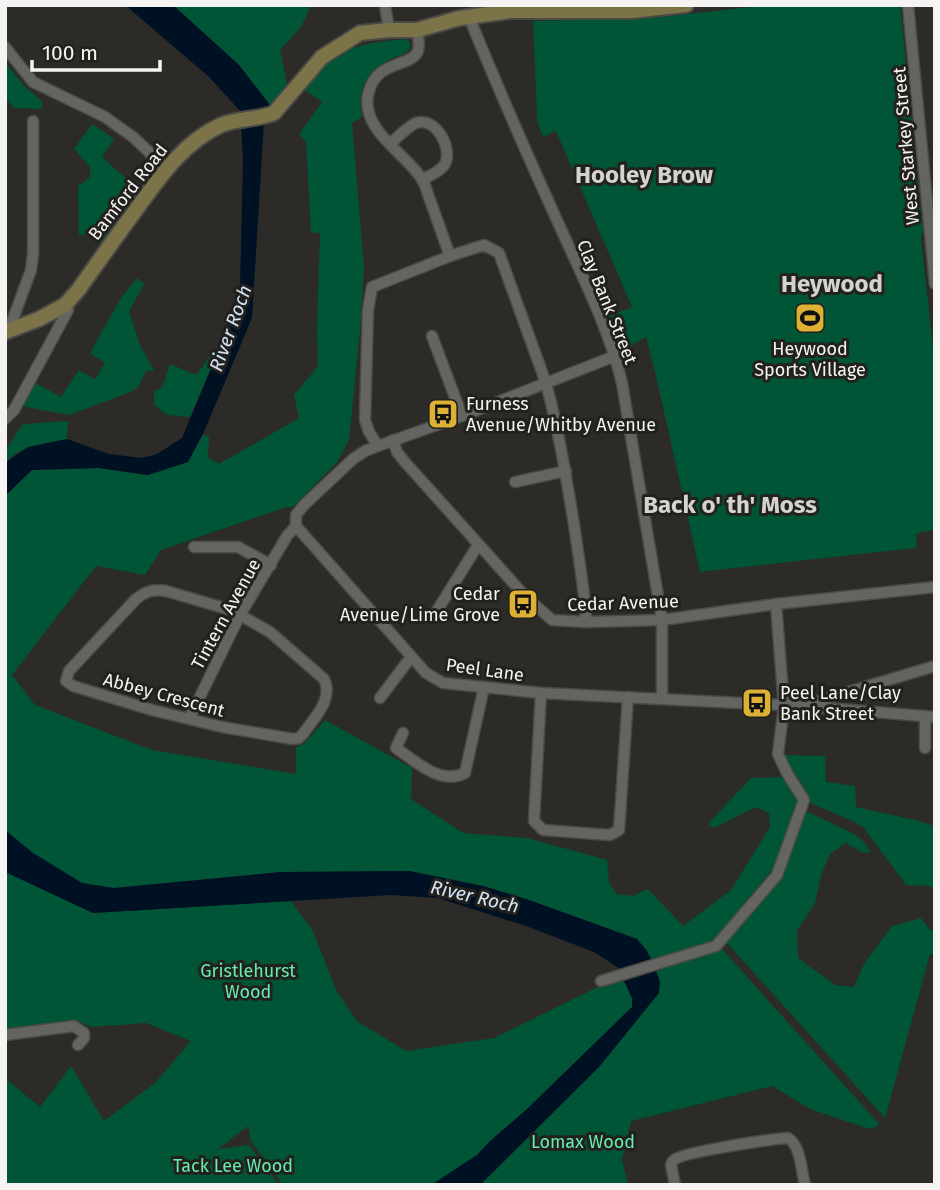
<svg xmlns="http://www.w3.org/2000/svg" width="940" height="1190" font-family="'Fira Sans',sans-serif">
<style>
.green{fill:#005537}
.water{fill:#001123}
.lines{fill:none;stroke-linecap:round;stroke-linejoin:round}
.street-casing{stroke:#4a4a46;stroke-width:13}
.secondary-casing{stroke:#4a4a46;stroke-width:18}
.street{stroke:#646460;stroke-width:10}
.secondary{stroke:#7c7348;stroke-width:14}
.labels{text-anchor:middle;stroke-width:6;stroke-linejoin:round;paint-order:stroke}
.street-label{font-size:18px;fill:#f5f4f2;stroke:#22211e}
.poi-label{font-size:18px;fill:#f5f4f2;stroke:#22211e;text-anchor:start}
.park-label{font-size:18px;fill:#63eeb0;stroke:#22211e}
.water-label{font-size:19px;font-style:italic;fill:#d2e5f5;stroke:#22211e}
.district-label{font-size:24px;font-weight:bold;fill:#d4d3cf;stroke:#22211e}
</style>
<rect width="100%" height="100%" fill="#2c2b28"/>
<g class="green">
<polygon points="173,5 311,5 301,27 280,50 287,84 277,100 270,105 239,65"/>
<polygon points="768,5 900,5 923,231 921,238 935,366 935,530 921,532 916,534 917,545 915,548 700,572 656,376 646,337 620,352 607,317 632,307 556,131 543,137 536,117 537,116 533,21 652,18"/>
<path d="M405,39L410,42V48C402,58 396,55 387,61C364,74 357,93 362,117L352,123L364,268L360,330L349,440L337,462L293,507L284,508L161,550L145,575L96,566L12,675L35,705L152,750L296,774V747L304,744L325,720L412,768L411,799L463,833L527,838L607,860L609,883L617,894L633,896L648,889L683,926L731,890L770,827L769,813L756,807L714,828L708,824L751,778L782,777L798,801L773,869L711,943L652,961L647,951L637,939L529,900L483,886L409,871L281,872L114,888L82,883L33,853L5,830V496L32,470L98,468L148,475L187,462L203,434L209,437L208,457L219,464L299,418L294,395L318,366L317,329L320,233L311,232L306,141L299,134L322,102L302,88C313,78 323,65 335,57C355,43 381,42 405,39Z"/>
<polygon points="5,62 25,87 42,101 42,109 14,108 5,97"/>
<polygon points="92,124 114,139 102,157 141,192 104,247 87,234 79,236 78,186 90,177 90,167 74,149"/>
<polygon points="137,278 144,284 129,311 139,343 154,371 146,371 138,387 133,391 69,415 22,406 34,382 61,397 79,370 95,379 105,363 90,353 121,298"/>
<polygon points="223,340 190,417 167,415 154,405 154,392 163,386 170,364 196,375"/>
<path d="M68,421L67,439C46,444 19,445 5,464V451L23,424Z"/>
<path d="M783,755L825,756L826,782L855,786L856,807L915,820L935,826V889L929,886L906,885L864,828L855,822L808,802C807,785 791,770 783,755Z"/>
<polygon points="804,810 854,834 862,840 871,852 863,853 846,843 830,854 821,875 815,903 797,931 798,958 835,985 854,987 864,964 892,926 921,918 930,930 935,932 935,954 930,954 885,1118 726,942 783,876"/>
<polygon points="5,871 93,913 291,901 313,931 337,992 357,1021 406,1051 494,1038 602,985 624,981 632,998 632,1007 526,1110 490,1141 477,1155 439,1181 431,1185 283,1185 251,1141 248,1126 218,1149 249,1145 279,1185 5,1185 5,1078 40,1107 71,1066 104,1121 155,1083 191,1041 146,1023 91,1027 76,1020 5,1029"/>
<polygon points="721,948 880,1125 869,1129 810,1109 772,1086 631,1121 622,1160 628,1185 480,1185 599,1067 658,993 660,982 656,971 716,952"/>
</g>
<g class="water">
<polygon points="125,5 173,5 239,65 270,105 262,110 242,113 209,77"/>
<polygon points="264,122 252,318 203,434 188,462 148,475 98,468 32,470 5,496 5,464 9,460 28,447 67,439 109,454 142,458 157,454 182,438 223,340 240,288 243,159 241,125"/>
<polygon points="5,830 33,853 82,883 114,888 281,872 409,871 483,886 529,900 637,939 647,951 652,961 622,970 594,952 526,926 438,898 391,895 93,913 5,872"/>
<polygon points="656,971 660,982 659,993 599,1067 480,1185 431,1185 477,1155 490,1141 526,1110 632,1007 632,998 624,981"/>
</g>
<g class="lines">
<g class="street-casing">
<g id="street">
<polyline points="385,5 389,30"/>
<polyline points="908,5 935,284"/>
<path d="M469,17C498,88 529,159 561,229C584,280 609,329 622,383L662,620V698"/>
<path d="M417,30C418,36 420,44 418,51C411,68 375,59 368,95C361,130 406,154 422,179C426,185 427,193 430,200C437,219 443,237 450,256"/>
<polyline points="5,47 33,82 105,117 133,137 167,169"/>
<path d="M390,144C398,137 407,127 416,123C436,116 453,149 445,164C440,172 430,175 422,180"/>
<polyline points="9,330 31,270 33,255 33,121"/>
<polyline points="432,336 462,416"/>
<polyline points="5,419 14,410 68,310 65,305"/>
<polyline points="393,440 397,452 404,461 525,596 552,620 586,622 662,620 776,604 935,587"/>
<polyline points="378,446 462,416 615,356"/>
<polyline points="515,482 566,471"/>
<polyline points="194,547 238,547 271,565"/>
<polyline points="435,614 478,545"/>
<path d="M240,615L270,632L324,679C334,699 314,718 303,734L299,738L293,739L222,727L152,710L73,686L66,681L69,671L136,599C146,591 153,589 166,591L241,613"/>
<path d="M586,622C585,591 579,561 575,531C567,481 559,432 546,383L499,253L484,245L450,256L372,287L368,310L365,420L369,432L378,446L365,451L353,459L304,505L296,515V526L426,673L443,683L541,693L801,706L935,717"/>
<polyline points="541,693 534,821 543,830 610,835 619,830 628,697"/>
<polyline points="380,698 411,657"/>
<polyline points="808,704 935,666"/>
<polyline points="189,719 240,615 287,536 296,526"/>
<path d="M403,733L396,748C415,761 441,786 465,773L484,687"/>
<polyline points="925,748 925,716"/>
<polyline points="601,981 716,946 777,875 804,800 787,773 778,754 784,706 776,604"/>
<polyline points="5,1035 74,1026 84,1033 84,1038 78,1045"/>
<path d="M675,1185L671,1165C672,1163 672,1161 674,1160C682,1152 772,1139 788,1138C801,1146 801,1170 805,1185"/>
</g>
</g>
<g class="secondary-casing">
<path id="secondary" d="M5,332L39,319L65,305L79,289C96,265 113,241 130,218C155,184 181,143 221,125C238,118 257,120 274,113L322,57L360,33L389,30H417L460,18L511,11H631L686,5"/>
</g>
<use href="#street" class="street"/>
<use href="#secondary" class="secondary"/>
</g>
<defs>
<g id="stadium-square" transform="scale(1.575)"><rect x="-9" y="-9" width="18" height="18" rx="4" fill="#ddb133" stroke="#22211e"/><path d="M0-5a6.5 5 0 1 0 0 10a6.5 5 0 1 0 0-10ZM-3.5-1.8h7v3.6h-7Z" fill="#111"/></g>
<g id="bus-square" transform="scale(1.575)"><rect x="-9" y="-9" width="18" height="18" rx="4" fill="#ddb133" stroke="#22211e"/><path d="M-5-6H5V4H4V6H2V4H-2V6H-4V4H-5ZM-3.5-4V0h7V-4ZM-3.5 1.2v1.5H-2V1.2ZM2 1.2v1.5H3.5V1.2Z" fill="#111"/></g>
</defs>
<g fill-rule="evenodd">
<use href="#stadium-square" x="810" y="318"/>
<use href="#bus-square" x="443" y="414"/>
<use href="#bus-square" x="523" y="604"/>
<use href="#bus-square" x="757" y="703"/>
</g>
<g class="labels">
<g class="street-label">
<text transform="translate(906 146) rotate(-95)" y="6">West Starkey Street</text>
<text transform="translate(128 192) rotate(-52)" y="6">Bamford Road</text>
<text transform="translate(607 302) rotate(68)" y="6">Clay Bank Street</text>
<text transform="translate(623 603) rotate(-2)" y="6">Cedar Avenue</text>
<text transform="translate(226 614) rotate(-61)" y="6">Tintern Avenue</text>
<text transform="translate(485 670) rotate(8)" y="6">Peel Lane</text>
<text transform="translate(164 695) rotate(15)" y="6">Abbey Crescent</text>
</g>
<g class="poi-label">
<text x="810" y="355" text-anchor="middle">Heywood<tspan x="810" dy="21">Sports Village</tspan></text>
<text x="466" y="410">Furness<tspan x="466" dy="21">Avenue/Whitby Avenue</tspan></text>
<text x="500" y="600" text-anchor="end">Cedar<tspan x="500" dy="21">Avenue/Lime Grove</tspan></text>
<text x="780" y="699">Peel Lane/Clay<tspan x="780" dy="21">Bank Street</tspan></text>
</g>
<g class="park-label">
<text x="248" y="977">Gristlehurst<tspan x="248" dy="21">Wood</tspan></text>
<text x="583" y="1148">Lomax Wood</text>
<text x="233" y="1172">Tack Lee Wood</text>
</g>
<g class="water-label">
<text transform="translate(230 328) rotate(-70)" y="7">River Roch</text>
<text transform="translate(475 896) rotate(13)" y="7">River Roch</text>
</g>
<g class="district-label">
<text x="644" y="183">Hooley Brow</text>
<text x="832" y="292">Heywood</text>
<text x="730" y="513">Back o' th' Moss</text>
</g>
</g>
<rect width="940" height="1190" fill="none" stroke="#f5f4f2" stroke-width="14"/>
<path d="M32 60v10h128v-10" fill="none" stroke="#f5f4f2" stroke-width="3.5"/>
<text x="42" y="60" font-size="21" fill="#f5f4f2" stroke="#22211e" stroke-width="5" paint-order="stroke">100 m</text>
</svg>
